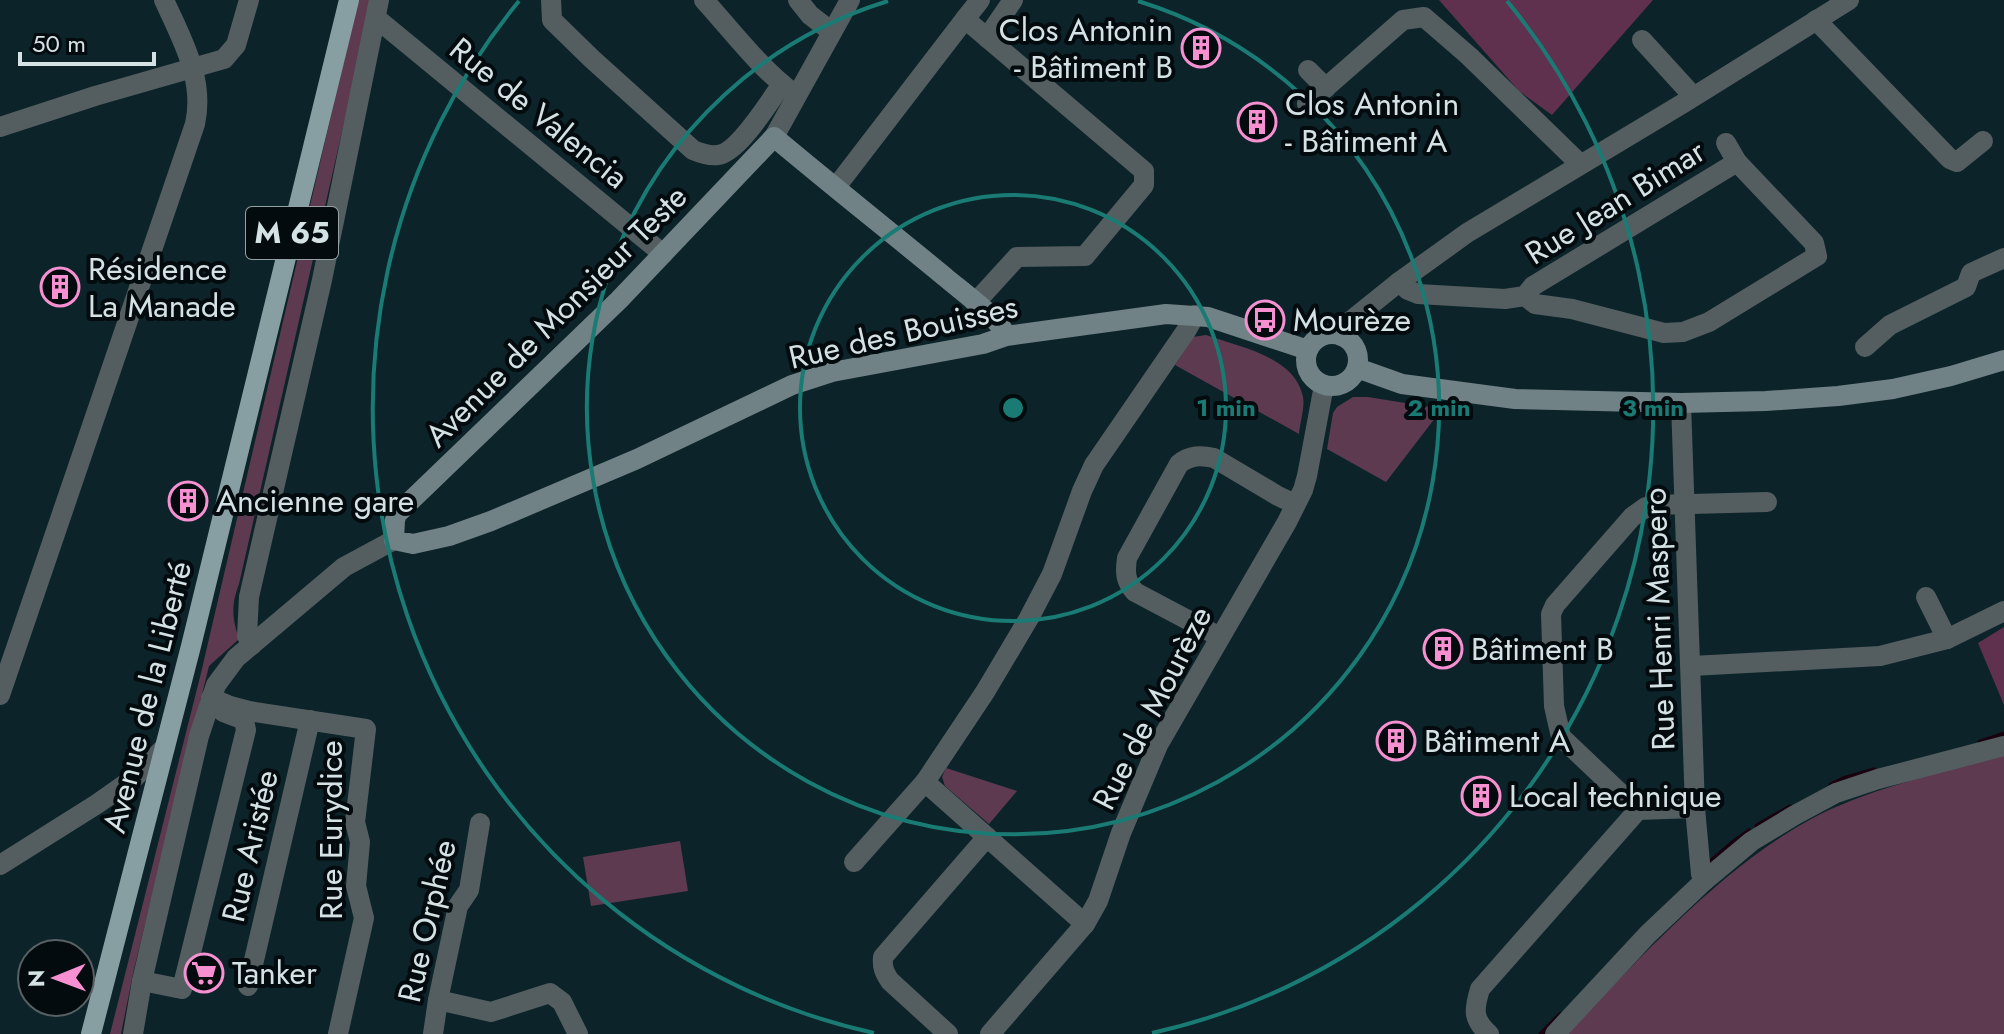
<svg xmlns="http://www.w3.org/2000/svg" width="2004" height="1034" font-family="Jost,sans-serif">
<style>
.green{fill:#5d3a4f}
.forest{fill:#60304f}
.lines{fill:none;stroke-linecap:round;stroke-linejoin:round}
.stream{stroke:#18000f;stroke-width:5}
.street{stroke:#545e61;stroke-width:20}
.secondary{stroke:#718286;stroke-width:20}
.primary{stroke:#879ea3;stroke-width:20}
.ring{fill:none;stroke:#197b74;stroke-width:4}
.labels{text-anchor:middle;stroke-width:8;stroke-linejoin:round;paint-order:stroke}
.shield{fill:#030b0e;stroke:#95a2a5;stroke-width:2}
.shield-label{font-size:30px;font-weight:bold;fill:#d4e2e6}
.poi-label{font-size:32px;fill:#d4e2e6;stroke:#030b0e;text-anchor:start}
.street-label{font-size:32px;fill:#d4e2e6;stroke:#030b0e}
.centre{fill:#197b74;stroke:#030b0e;stroke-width:4}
.ring-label{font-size:24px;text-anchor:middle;font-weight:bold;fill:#197b74;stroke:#030b0e;stroke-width:8;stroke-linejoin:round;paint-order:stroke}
</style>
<rect width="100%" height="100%" fill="#0c2429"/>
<g class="green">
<path d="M358,0H372L239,584C231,605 232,618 239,639L209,666L134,969L121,1034H110L201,673Z"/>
<path d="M1206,335C1239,347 1295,356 1303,397C1305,407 1300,423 1299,434L1175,365L1193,337Z"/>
<polygon points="1353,397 1368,397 1442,409 1386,482 1327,449 1333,413 1337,407"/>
<path d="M2004,754V1034H1565C1641,959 1718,869 1813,818C1870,788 1942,773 2004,754Z"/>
<polygon points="946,768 1017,791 989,824 945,786 942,777"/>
<polygon points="680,841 688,891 591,906 583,857"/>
</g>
<g class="forest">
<polygon points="1439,0 1653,0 1552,115 1519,91"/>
<polygon points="2004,627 2004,705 1978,643"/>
</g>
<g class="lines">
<g class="stream">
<polyline points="1980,742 2004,734"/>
<polyline points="1831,785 1843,779 1874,770"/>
<polyline points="1757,826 1790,807"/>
<polyline points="1707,865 1735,841 1749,831"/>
<polyline points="1541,1034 1560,1015"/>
</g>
<g class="street">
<path d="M551,0L552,20L592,59L693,150C700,153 710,156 718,155C738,153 770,101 782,84"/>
<path d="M704,0C732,31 759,67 793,93"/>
<polyline points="798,0 810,15 832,32"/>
<polyline points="376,18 663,254"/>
<polyline points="965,19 980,0"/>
<polyline points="1816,20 1950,159 1957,162 1983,141"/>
<polyline points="987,38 1013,0"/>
<polyline points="1642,40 1693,96"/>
<polyline points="1308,70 1326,88"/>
<polyline points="1307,104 1403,20 1424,17 1469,56 1580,164"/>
<polyline points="0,127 95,96 224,59 236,45 249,0"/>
<polyline points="774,137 850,0"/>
<polyline points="1726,143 1737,162"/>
<polyline points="836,187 965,19 1144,171 1144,185 1085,256 1017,257 975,303"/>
<polyline points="1399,282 1408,290 1418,294 1505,299 1525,296 1533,286 1737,162 1814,243 1817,256 1709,322 1683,332 1664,333 1572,309 1535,304 1525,296"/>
<polyline points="1341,336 1348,323 1399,282 1467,233 1682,104 1849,0"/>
<polyline points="1865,347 1890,325 1966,287 1971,273 2004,258"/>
<polyline points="1681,403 1695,808 1701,874 1704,881"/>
<polyline points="1926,597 1947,639"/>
<path d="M1220,637L1135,592C1125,581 1125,572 1127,558L1179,464C1190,455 1201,455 1214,458L1278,496L1295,504"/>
<polyline points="252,645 247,636 249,597 322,280 379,0"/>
<polyline points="1692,666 1880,656 1947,639 2004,611"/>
<path d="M0,695L195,124C205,79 182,40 164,0"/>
<polyline points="211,698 230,706 249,711 366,729 355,822 360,842 356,886 364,918 338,1034"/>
<polyline points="925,782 1085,924"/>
<polyline points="1695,808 1638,810 1561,737 1554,706 1551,614 1555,605 1632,517 1646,507 1653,505 1767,502"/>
<polyline points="854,862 925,782 985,692 1029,618 1052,574 1082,491 1094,465 1186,331 1195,315"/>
<polyline points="0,865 97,804 134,778 165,747"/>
<polyline points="142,981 182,989 246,730 244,720 223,712"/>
<polyline points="248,986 310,720"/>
<polyline points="438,1000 491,1012 550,993 562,1002 578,1034"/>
<polyline points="133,1034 142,981 199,736 216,685 236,658 344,567 394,540"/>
<polyline points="433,1034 438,1000 458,906 469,890 480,823"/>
<path d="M948,1034L890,981C884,972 882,967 883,957L987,837"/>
<polyline points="990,1034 1085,924 1098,901 1121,833 1158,745 1287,522 1303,490 1307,476 1324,385"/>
<path d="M1489,1034C1472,1019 1474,1009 1480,989L1638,810"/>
<polyline points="1555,1034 1648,934 1704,881 1752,841 1795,815 1836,793 1878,779 2004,746"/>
</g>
<g class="secondary">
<circle cx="1332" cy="360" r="26"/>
<path d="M1006,336C1001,319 960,290 945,277C888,230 830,184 774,137L619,300L397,514L395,520L394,540L413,544L449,536L491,521L637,459L792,385L832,372L983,344L1006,336L1166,314L1208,317L1308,350"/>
<polyline points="1357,368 1402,384 1515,399 1681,403 1766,401 1838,396 1893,389 1951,376 2004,360"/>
</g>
<polyline class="primary" points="91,1034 191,646 349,0"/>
</g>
<g class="ring">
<circle cx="1013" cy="408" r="213"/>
<path d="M1138 1A426 426 0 1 1 888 1"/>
<path d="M874 1033A640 640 0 0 1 519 1M1507 1A640 640 0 0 1 1152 1033"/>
</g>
<defs>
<g id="building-ring" transform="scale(2)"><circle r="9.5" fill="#030b0e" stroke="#f690d0" stroke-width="1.5"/><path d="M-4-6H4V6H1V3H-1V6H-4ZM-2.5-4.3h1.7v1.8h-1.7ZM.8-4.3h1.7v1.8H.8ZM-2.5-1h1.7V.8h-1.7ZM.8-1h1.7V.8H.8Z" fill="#f690d0"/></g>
<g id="bus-ring" transform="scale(2)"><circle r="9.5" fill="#030b0e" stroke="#f690d0" stroke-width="1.5"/><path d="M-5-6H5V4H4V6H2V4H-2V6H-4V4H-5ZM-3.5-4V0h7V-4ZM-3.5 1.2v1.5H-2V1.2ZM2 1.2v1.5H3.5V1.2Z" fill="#f690d0"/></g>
<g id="supermarket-ring" transform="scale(2)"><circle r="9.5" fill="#030b0e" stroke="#f690d0" stroke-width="1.5"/><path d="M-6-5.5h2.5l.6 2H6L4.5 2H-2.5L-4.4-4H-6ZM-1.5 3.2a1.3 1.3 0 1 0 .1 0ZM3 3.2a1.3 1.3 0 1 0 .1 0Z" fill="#f690d0"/></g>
</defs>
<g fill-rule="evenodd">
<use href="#building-ring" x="1201" y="48"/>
<use href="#building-ring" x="1257" y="122"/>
<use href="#building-ring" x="60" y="287"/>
<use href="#bus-ring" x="1265" y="320"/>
<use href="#building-ring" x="188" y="501"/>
<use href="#building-ring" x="1443" y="649"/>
<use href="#building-ring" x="1396" y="741"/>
<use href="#building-ring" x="1481" y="796"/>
<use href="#supermarket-ring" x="204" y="973"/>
</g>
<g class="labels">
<rect class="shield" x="246" y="207" width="92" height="52" rx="6"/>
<g class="shield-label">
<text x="292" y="243">M 65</text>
</g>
<g class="poi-label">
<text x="1173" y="41" text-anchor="end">Clos Antonin<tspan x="1173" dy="37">- Bâtiment B</tspan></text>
<text x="1285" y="115">Clos Antonin<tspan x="1285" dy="37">- Bâtiment A</tspan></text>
<text x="88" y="280">Résidence<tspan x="88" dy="37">La Manade</tspan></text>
<text x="1293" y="331">Mourèze</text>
<text x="216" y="512">Ancienne gare</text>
<text x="1471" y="660">Bâtiment B</text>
<text x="1424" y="752">Bâtiment A</text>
<text x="1509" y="807">Local technique</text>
<text x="232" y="984">Tanker</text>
</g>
<g class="street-label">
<text transform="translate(539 113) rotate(39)" y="11">Rue de Valencia</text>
<text transform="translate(1615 202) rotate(-32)" y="11">Rue Jean Bimar</text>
<text transform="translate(556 316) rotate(-45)" y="11">Avenue de Monsieur Teste</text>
<text transform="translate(903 332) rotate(-13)" y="11">Rue des Bouisses</text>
<text transform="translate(1659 619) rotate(-92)" y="11">Rue Henri Maspero</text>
<text transform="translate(147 697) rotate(-76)" y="11">Avenue de la Liberté</text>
<text transform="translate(1152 708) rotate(-63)" y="11">Rue de Mourèze</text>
<text transform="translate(331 830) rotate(-90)" y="11">Rue Eurydice</text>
<text transform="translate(250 846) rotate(-77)" y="11">Rue Aristée</text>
<text transform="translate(427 921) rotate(-77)" y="11">Rue Orphée</text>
</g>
</g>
<circle cx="1013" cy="408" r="12" class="centre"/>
<g class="ring-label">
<text x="1226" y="416">1 min</text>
<text x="1439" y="416">2 min</text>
<text x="1653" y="416">3 min</text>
</g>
<g transform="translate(56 978) rotate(269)"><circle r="38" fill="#030b0e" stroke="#576164" stroke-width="2"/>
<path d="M0-6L14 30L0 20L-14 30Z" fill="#f690d0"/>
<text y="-12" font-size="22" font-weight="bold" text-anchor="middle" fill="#d4e2e6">N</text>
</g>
<path d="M20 52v12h134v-12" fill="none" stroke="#d4e2e6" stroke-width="4"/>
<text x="32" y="52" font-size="24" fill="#d4e2e6" stroke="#030b0e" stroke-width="6" paint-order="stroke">50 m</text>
</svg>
